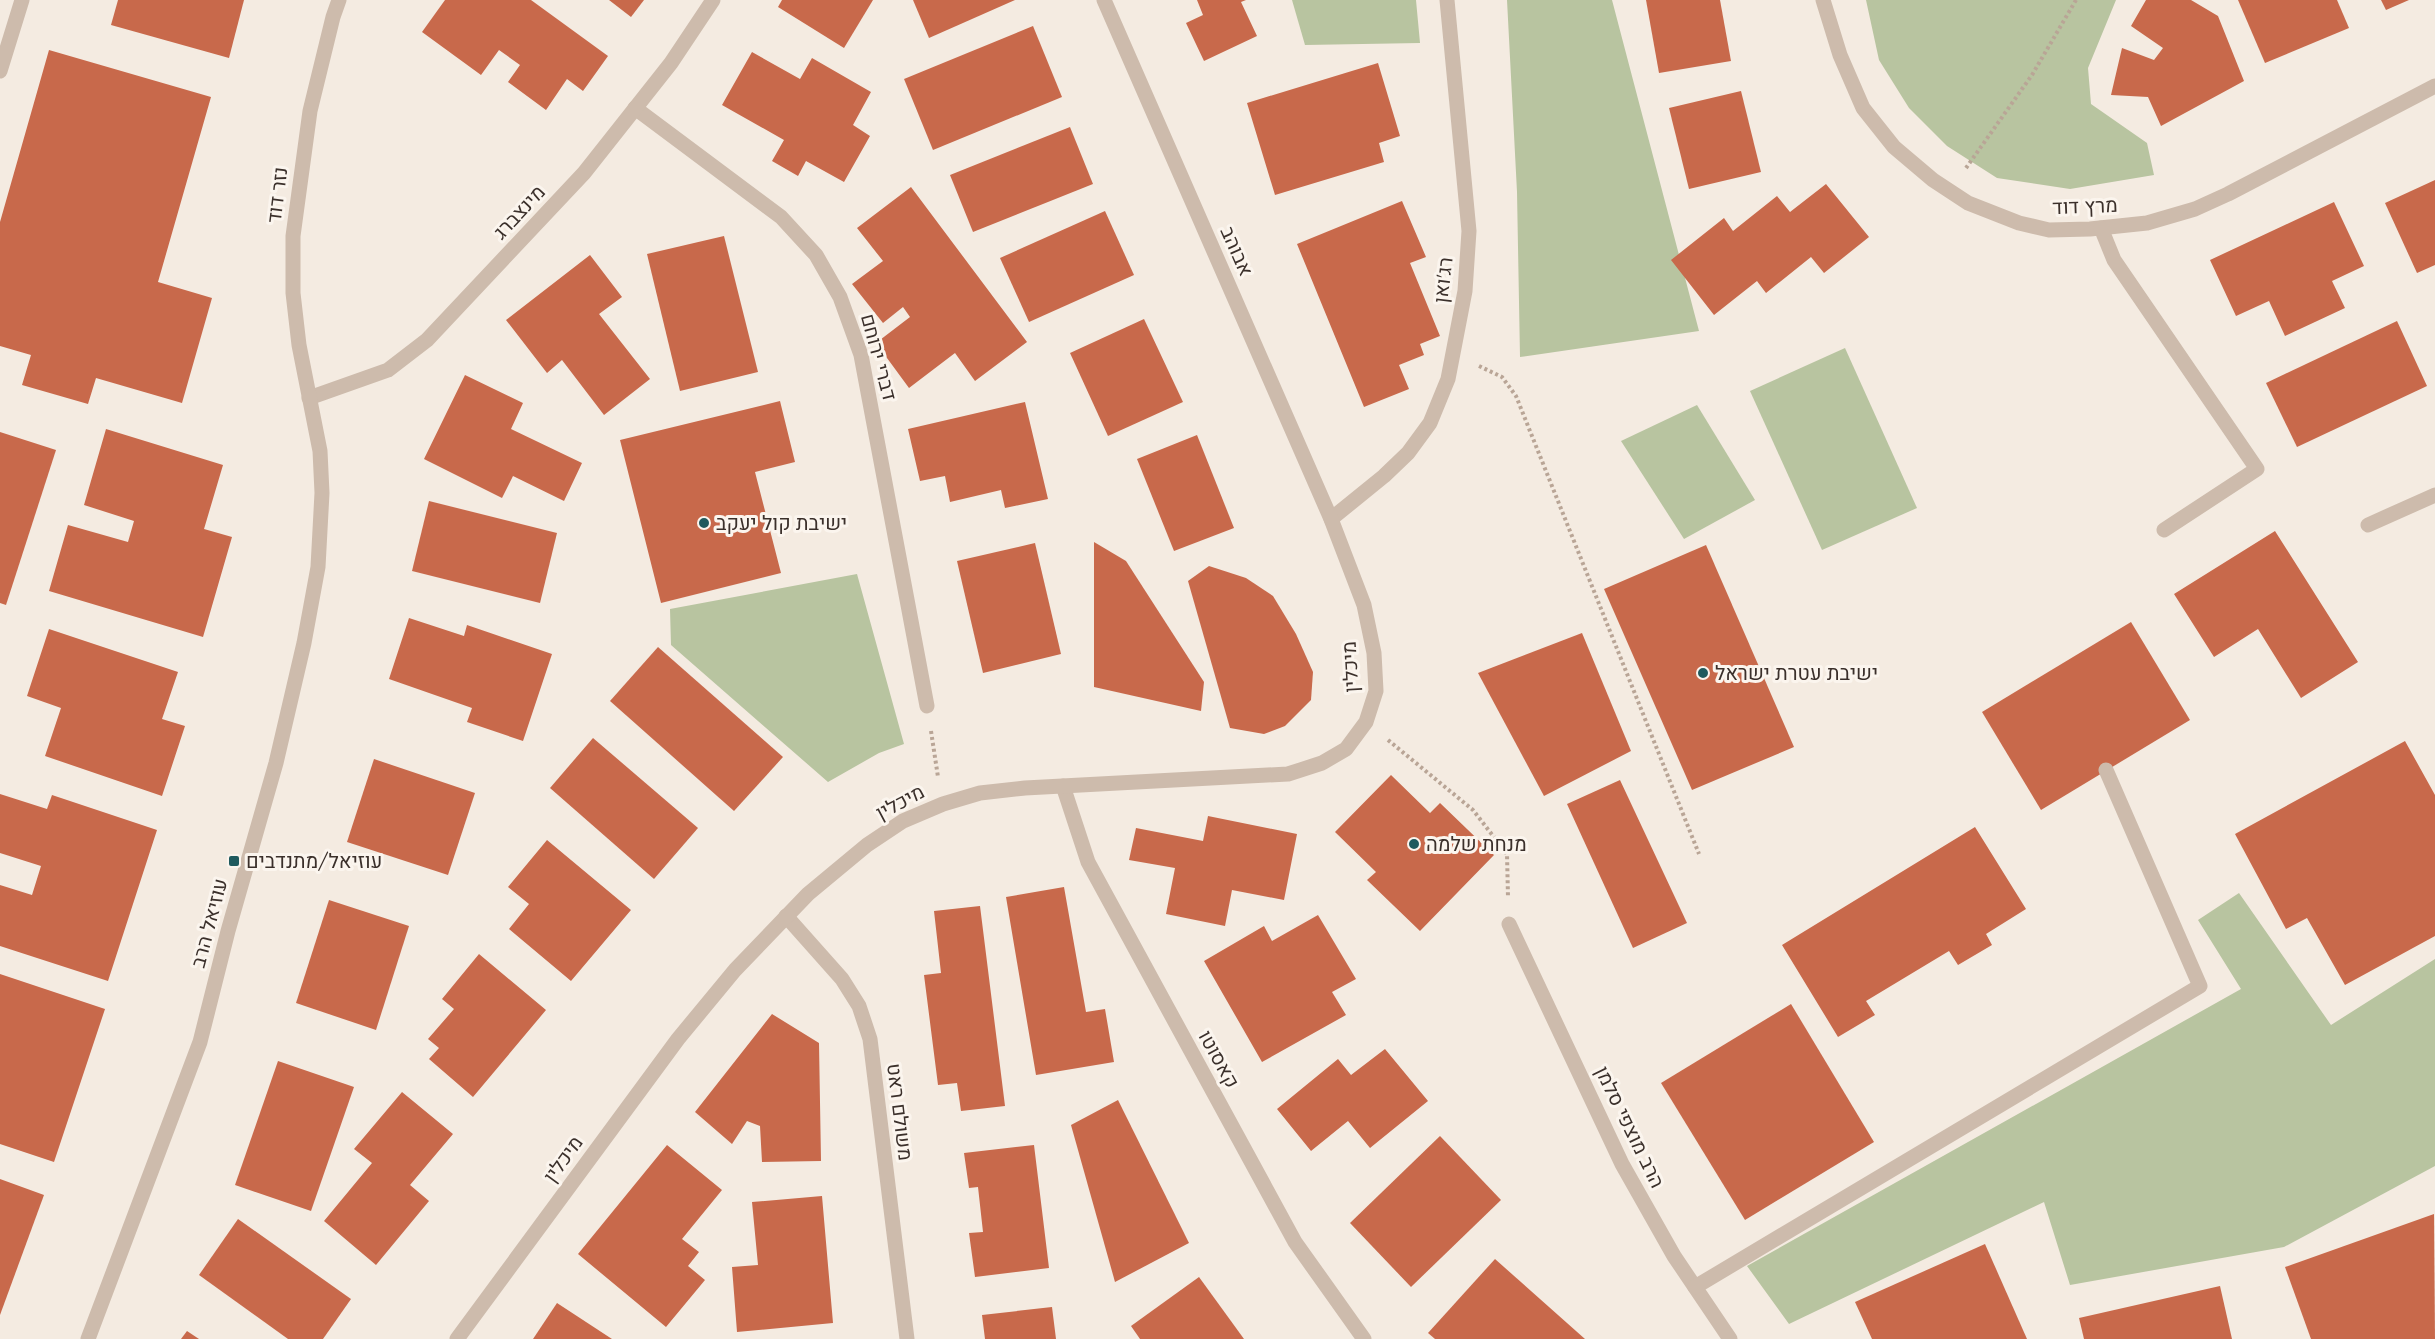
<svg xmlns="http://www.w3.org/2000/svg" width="2435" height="1339" font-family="Quicksand,Heebo,sans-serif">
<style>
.green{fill:#b8c4a0}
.building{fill:#c8694b}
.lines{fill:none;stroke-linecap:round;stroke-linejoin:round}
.path{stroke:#b9a596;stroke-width:4;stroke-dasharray:3 3;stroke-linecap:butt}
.minor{stroke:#cdbbac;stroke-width:15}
.poi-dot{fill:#1f5a5e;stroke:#fbf5ee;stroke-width:2}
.labels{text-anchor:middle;stroke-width:6;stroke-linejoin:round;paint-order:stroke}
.street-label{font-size:20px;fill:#3b302b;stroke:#fbf5ee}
.poi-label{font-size:20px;fill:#3b302b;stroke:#fbf5ee;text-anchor:start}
</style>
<rect width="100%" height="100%" fill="#f4ebe1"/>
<g class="green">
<polygon points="1292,0 1416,0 1420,43 1305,45"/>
<polygon points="1507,0 1612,0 1699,331 1520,357 1517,192"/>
<polygon points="1866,0 2116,0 2088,68 2091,104 2147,143 2154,175 2070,189 1997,178 1947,146 1909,108 1879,60"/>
<polygon points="1845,348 1917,508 1822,550 1750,391"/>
<polygon points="1697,405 1755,500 1684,539 1621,441"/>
<polygon points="857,574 904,744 879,753 828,782 671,645 670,609"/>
<polygon points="2239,893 2331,1025 2435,959 2435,1166 2284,1247 2070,1285 2044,1202 1789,1324 1747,1266 2241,989 2198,920"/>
</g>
<g class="building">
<polygon points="118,0 244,0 229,58 111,25"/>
<polygon points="445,0 531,0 608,56 583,91 567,79 546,110 508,82 520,65 499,50 481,75 422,32"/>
<polygon points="609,0 644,0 631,17"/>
<polygon points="782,0 873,0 844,48 778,7"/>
<polygon points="913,0 1015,0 929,38"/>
<polygon points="1197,0 1246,0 1241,2 1257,36 1204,61 1186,23 1203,15"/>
<polygon points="1646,0 1720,0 1731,61 1659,73"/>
<polygon points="2146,0 2191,0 2218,16 2244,81 2161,126 2148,97 2111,95 2122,48 2154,60 2163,48 2131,26"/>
<polygon points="2238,0 2337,0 2349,28 2265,63"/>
<polygon points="2381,0 2409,0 2386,10"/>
<polygon points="1033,26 1062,97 933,150 904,79"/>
<polygon points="49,50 211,97 158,282 212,298 182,403 96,378 88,404 22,385 31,355 0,346 0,222"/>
<polygon points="752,52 800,79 812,58 871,92 853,125 870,136 844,182 806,161 798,176 772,161 784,140 722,105"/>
<polygon points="1378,63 1400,136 1379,143 1384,162 1275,195 1247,103"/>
<polygon points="1741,91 1761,172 1689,189 1669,108"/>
<polygon points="1070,127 1093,184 973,232 950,175"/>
<polygon points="2435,180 2435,265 2417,273 2385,203"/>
<polygon points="1826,184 1869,237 1824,273 1811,257 1766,293 1757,281 1714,315 1671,260 1724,218 1733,231 1777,196 1790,212"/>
<polygon points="911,187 1027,342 975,381 955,353 909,388 876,343 910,317 903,307 883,323 852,284 883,261 857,228"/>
<polygon points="1402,201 1426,257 1410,263 1440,336 1420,344 1424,355 1399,365 1409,389 1364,407 1297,244"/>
<polygon points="2334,202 2364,266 2332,281 2345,308 2285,336 2269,301 2236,316 2210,260"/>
<polygon points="1105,211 1134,275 1029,322 1000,258"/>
<polygon points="724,236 758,372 680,391 647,254"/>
<polygon points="590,255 622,297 599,314 650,379 604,415 562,360 547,373 506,320"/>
<polygon points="1144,319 1183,402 1108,436 1070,353"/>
<polygon points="2397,321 2427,386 2297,447 2266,383"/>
<polygon points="465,375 523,403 511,429 582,463 564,501 513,476 502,498 424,459"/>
<polygon points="780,401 795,462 755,472 781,573 661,603 620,440"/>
<polygon points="1025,402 1048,499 1005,508 1001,490 950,502 945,476 920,481 908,429"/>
<polygon points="106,429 223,465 204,529 232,537 203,637 49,591 68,525 128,542 134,521 84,505"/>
<polygon points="0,432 56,450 6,605 0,603"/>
<polygon points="1197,435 1234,528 1174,551 1137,459"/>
<polygon points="429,501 557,533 540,603 412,571"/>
<polygon points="2275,531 2358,662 2301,698 2258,629 2214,657 2174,594"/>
<polygon points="1094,542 1126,561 1204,682 1201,711 1094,687"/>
<polygon points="1035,543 1061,654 983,673 957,561"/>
<polygon points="1706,545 1794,747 1692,790 1604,589"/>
<polygon points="1209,566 1246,578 1273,596 1296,634 1313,672 1311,700 1285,726 1264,734 1230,728 1188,581"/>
<polygon points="409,618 464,636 467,625 552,654 523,741 467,722 472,708 389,679"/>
<polygon points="2131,622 2190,720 2041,810 1982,712"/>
<polygon points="49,629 178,672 162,719 185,726 162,796 45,756 61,708 27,696"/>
<polygon points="1582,633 1631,751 1544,796 1478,673"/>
<polygon points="658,647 783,757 734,811 610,701"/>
<polygon points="593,738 698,828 654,879 550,788"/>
<polygon points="2405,741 2435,795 2435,936 2345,985 2307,918 2286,929 2235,834"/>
<polygon points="374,759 475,793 448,875 347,842"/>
<polygon points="1391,775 1430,813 1440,803 1494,855 1420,931 1367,880 1376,872 1335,832"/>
<polygon points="1620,780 1687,923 1633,948 1567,804"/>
<polygon points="0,794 47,809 52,795 157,830 108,981 0,946 0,885 32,895 41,866 0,853"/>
<polygon points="1208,816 1297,834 1284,900 1232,890 1225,926 1166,914 1175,868 1129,860 1136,828 1203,841"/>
<polygon points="1975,827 2026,909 1986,934 1992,945 1958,965 1949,951 1866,1001 1875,1015 1838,1037 1782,945"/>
<polygon points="547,840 631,910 571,981 509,929 529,904 508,887"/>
<polygon points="1064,887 1086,1012 1105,1009 1114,1062 1036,1075 1006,897"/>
<polygon points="329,900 409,926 376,1030 296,1003"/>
<polygon points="980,906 1005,1106 961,1111 957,1083 938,1085 924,975 941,973 934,911"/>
<polygon points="1318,915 1356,979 1332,992 1346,1015 1262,1062 1204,961 1264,926 1272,941"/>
<polygon points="479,954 546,1010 473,1097 429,1059 439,1048 428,1039 454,1009 442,999"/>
<polygon points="0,974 105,1009 54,1162 0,1144"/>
<polygon points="1791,1004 1874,1142 1745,1220 1661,1083"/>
<polygon points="772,1014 819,1043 821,1161 762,1162 760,1126 747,1121 732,1144 695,1112"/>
<polygon points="1385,1049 1428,1101 1370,1148 1348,1121 1311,1151 1277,1109 1338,1059 1351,1075"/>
<polygon points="278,1061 354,1087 311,1211 235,1185"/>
<polygon points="402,1092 453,1134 410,1185 429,1201 376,1265 324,1221 372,1163 354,1149"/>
<polygon points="1118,1100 1189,1243 1115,1282 1071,1125"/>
<polygon points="1440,1136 1501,1200 1411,1287 1350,1223"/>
<polygon points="667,1145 722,1190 682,1239 699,1252 688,1266 705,1280 666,1327 578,1254"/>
<polygon points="1034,1145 1049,1268 975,1277 969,1233 983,1232 978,1187 969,1188 964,1153"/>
<polygon points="0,1179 44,1195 0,1315"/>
<polygon points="822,1196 833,1323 737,1332 732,1267 758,1265 752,1202"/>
<polygon points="2434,1214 2435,1339 2311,1339 2285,1267"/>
<polygon points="238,1219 351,1299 323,1339 288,1339 199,1275"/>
<polygon points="1985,1244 2027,1339 1872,1339 1855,1302"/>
<polygon points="1495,1259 1585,1339 1435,1339 1428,1333"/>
<polygon points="1199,1277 1244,1339 1140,1339 1131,1326"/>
<polygon points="2220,1286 2232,1339 2084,1339 2079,1318"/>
<polygon points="557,1303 612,1339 533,1339"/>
<polygon points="1052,1307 1056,1339 985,1339 982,1315"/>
<polygon points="187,1331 199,1339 181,1339"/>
</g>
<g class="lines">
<g class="path">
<polyline points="1966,168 2032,75 2076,0"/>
<polyline points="1479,366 1502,377 1516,396 1699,854"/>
<polyline points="931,731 938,777"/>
<polyline points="1388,740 1473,810 1507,854 1508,897"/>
</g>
<g class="minor">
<polyline points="1823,0 1840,55 1863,108 1894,147 1933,180 1968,203 2019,223 2049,230 2090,229 2147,223 2195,209 2228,194 2435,86"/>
<polyline points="0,71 22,0"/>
<polyline points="635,108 781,217 816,255 840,297 861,355 927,706"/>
<polyline points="2101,228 2114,260 2257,469 2164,530"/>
<polyline points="309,398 388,370 427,340 584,173 671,63 713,0"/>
<polyline points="1331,519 1384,476 1408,453 1430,423 1448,379 1465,291 1469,231 1447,0"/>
<polyline points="2368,525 2435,495"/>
<polyline points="1063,786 1088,862 1295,1242 1364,1339"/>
<polyline points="786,916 842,979 859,1006 870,1039 907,1339"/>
<polyline points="1509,924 1622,1164 1674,1256 1730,1339"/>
<polyline points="1695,1287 2200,986 2106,770"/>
<polyline points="88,1339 200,1042 228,931 276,763 304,643 318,567 322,493 320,451 299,345 293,293 293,236 310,111 333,17 339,0"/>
<polyline points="457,1339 678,1039 735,970 808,894 867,845 903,821 943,804 980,793 1025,788 1288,774 1322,763 1346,749 1366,722 1376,691 1374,653 1364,605 1331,519 1104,0"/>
</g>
</g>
<g class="poi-dot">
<circle cx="704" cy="523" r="6"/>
<circle cx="1703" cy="673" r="6"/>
<circle cx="1414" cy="844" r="6"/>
<rect x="228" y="855" width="12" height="12" rx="3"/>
</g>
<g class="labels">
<g class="street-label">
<text transform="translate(277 195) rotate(-83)" y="7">נזר דוד</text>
<text transform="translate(2085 206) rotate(-2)" y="7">מרץ דוד</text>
<text transform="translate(519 212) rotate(-47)" y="7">מינצברג</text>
<text transform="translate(1237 251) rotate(66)" y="7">אבוהב</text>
<text transform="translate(1443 280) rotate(-83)" y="7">רג'ואן</text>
<text transform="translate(879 357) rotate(75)" y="7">דברי ירוחם</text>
<text transform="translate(1350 667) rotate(-93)" y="7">מיכלין</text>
<text transform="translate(900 802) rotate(-28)" y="7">מיכלין</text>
<text transform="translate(209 923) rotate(-75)" y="7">עוזיאל הרב</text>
<text transform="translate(1219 1059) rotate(61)" y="7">קאסוטו</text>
<text transform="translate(900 1112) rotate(83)" y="7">משולם ראט</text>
<text transform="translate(1630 1127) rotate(64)" y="7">הרב מוצפי סלמן</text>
<text transform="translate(563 1159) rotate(-54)" y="7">מיכלין</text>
</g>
<g class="poi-label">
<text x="716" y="530">ישיבת קול יעקב</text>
<text x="1715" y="680">ישיבת עטרת ישראל</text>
<text x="1426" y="851">מנחת שלמה</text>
<text x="246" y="868">עוזיאל/מתנדבים</text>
</g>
</g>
</svg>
